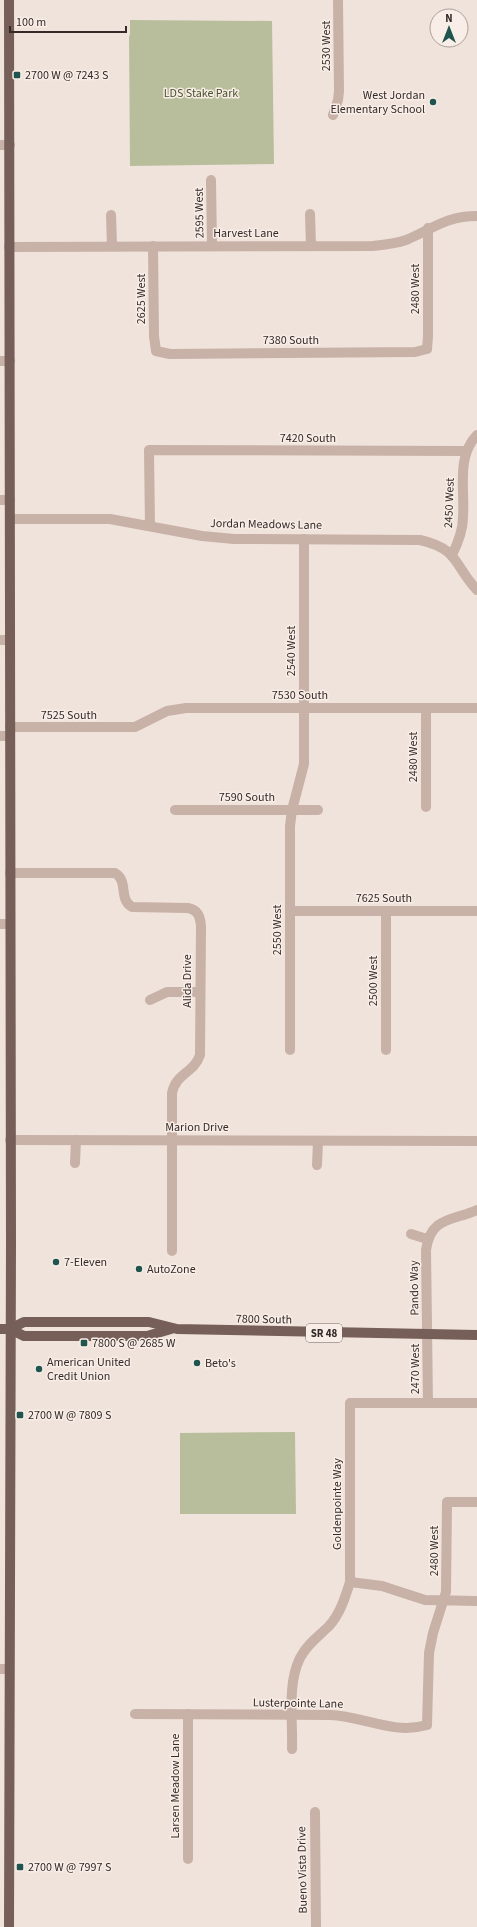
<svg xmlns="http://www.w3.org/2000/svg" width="477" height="1927" font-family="'Source Sans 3',sans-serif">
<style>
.green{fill:#b8be9c}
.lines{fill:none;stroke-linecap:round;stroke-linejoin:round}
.minor{stroke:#c8b1a7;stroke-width:10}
.major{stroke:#765f59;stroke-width:10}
.poi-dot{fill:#1f544f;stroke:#f8eee7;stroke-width:1.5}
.labels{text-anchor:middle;stroke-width:3;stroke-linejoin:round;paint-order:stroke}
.shield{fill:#f8eee7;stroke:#706561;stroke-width:1}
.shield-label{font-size:11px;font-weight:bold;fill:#352a27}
.street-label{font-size:12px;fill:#352a27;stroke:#f8eee7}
.poi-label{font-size:12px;fill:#352a27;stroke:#f8eee7;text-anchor:start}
.park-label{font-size:12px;fill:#49512d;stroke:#f8eee7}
</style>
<rect width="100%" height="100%" fill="#f0e3db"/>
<g class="green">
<polygon points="130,20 272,21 274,164 130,166 129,36 130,35"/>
<polygon points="295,1432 296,1514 180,1514 180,1433"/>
</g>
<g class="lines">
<g class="minor">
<polyline points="333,115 338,100 339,91 338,0"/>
<polyline points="0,145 10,145"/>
<polyline points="211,180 212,246"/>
<polyline points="310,214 311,246"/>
<polyline points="111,215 112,246"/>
<polyline points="153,246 154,336 156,351 170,354 415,352 427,349 428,336 428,228"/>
<path d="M9,247L372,246C383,245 395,244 406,240C433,229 445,216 477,216"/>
<polyline points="0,361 10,361"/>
<polyline points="0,500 10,500"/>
<path d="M10,519H110L202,536L234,539L420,540C460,549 454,566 477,590"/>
<polyline points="150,526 149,450 466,451"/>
<path d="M452,555C458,543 463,531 463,517C465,489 456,457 477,435"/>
<polyline points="0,640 10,640"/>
<polyline points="10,727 135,727 167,711 186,708 477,708"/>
<polyline points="0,736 10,736"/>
<polyline points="426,807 426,708"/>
<polyline points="175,810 318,810"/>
<path d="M10,873H115C129,881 118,899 132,907L188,908C198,910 200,916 201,926L200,1055C194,1073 176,1073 172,1093V1251"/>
<polyline points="290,911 477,911"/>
<polyline points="386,911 386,1050"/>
<polyline points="0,924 10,924"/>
<polyline points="150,1000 167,992 200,992"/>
<polyline points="290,1050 290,826 292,810 304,764 304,539"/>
<polyline points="10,1140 477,1141"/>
<polyline points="75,1163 76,1140"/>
<polyline points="317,1165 318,1141"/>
<polyline points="411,1234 427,1239"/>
<path d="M428,1403L426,1250C431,1216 453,1221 477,1210"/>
<polyline points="350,1582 382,1586 425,1600 477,1601"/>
<polyline points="0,1669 9,1669"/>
<path d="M135,1714L330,1715C363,1716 393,1735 427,1725L429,1653L433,1633L446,1592L447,1502H477"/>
<polyline points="188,1714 188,1859"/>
<path d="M292,1749C293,1720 287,1684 300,1658C307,1644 319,1636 329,1626C340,1614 345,1598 350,1582V1403H477"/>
<polyline points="315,1812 316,1927"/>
</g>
<g class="major">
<polyline points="9,0 11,1243 9,1927"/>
<polyline points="0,1329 10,1329 24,1336 147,1336 171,1329"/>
<polyline points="10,1329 24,1322 149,1322 177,1329 477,1335"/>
</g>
</g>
<g class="poi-dot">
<rect x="13" y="71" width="8" height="8" rx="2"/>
<circle cx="433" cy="102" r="4"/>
<circle cx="56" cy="1262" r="4"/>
<circle cx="139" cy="1269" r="4"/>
<rect x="80" y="1339" width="8" height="8" rx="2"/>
<circle cx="197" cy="1363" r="4"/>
<circle cx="39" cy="1369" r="4"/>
<rect x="16" y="1411" width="8" height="8" rx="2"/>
<rect x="16" y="1863" width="8" height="8" rx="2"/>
</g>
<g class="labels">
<rect class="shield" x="306" y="1324" width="36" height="18" rx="3"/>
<g class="shield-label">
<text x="324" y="1337">SR 48</text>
</g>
<g class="street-label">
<text transform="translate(326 46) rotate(-90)" y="4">2530 West</text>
<text transform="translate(199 213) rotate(-91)" y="4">2595 West</text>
<text x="246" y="237">Harvest Lane</text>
<text transform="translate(415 289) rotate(-90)" y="4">2480 West</text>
<text transform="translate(141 299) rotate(-90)" y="4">2625 West</text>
<text x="291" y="344">7380 South</text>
<text x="308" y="442">7420 South</text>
<text transform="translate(449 503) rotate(-88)" y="4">2450 West</text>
<text transform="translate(266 524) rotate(1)" y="4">Jordan Meadows Lane</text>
<text transform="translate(291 651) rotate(-90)" y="4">2540 West</text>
<text x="300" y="699">7530 South</text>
<text x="69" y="719">7525 South</text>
<text transform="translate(413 757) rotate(-90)" y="4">2480 West</text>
<text x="247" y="801">7590 South</text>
<text x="384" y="902">7625 South</text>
<text transform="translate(277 930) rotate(-90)" y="4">2550 West</text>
<text transform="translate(187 981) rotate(-90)" y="4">Alida Drive</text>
<text transform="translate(373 981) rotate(-90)" y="4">2500 West</text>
<text x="197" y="1131">Marion Drive</text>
<text transform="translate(414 1288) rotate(-91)" y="4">Pando Way</text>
<text transform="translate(264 1319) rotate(1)" y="4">7800 South</text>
<text transform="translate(415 1369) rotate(-90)" y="4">2470 West</text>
<text transform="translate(337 1504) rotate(-90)" y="4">Goldenpointe Way</text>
<text transform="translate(434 1551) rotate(-90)" y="4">2480 West</text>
<text transform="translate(298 1703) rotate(1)" y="4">Lusterpointe Lane</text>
<text transform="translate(175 1786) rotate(-90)" y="4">Larsen Meadow Lane</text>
<text transform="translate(302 1870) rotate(-91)" y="4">Bueno Vista Drive</text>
</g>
<g class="poi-label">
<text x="25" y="79">2700 W @ 7243 S</text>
<text x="425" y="99" text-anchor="end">West Jordan<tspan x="425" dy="14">Elementary School</tspan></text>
<text x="64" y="1266">7-Eleven</text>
<text x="147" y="1273">AutoZone</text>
<text x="92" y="1347">7800 S @ 2685 W</text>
<text x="47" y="1366">American United<tspan x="47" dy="14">Credit Union</tspan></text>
<text x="205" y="1367">Beto's</text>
<text x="28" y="1419">2700 W @ 7809 S</text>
<text x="28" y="1871">2700 W @ 7997 S</text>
</g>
<g class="park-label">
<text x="201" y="97">LDS Stake Park</text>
</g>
</g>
<g transform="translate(449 28)"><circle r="19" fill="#f8eee7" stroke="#aaa09a"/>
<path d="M0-3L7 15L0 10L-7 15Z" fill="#1f544f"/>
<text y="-6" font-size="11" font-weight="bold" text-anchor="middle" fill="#352a27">N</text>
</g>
<path d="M10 26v6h116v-6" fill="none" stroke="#352a27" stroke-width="2"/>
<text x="16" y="26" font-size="12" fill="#352a27" stroke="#f8eee7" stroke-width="3" paint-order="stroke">100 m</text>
</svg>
